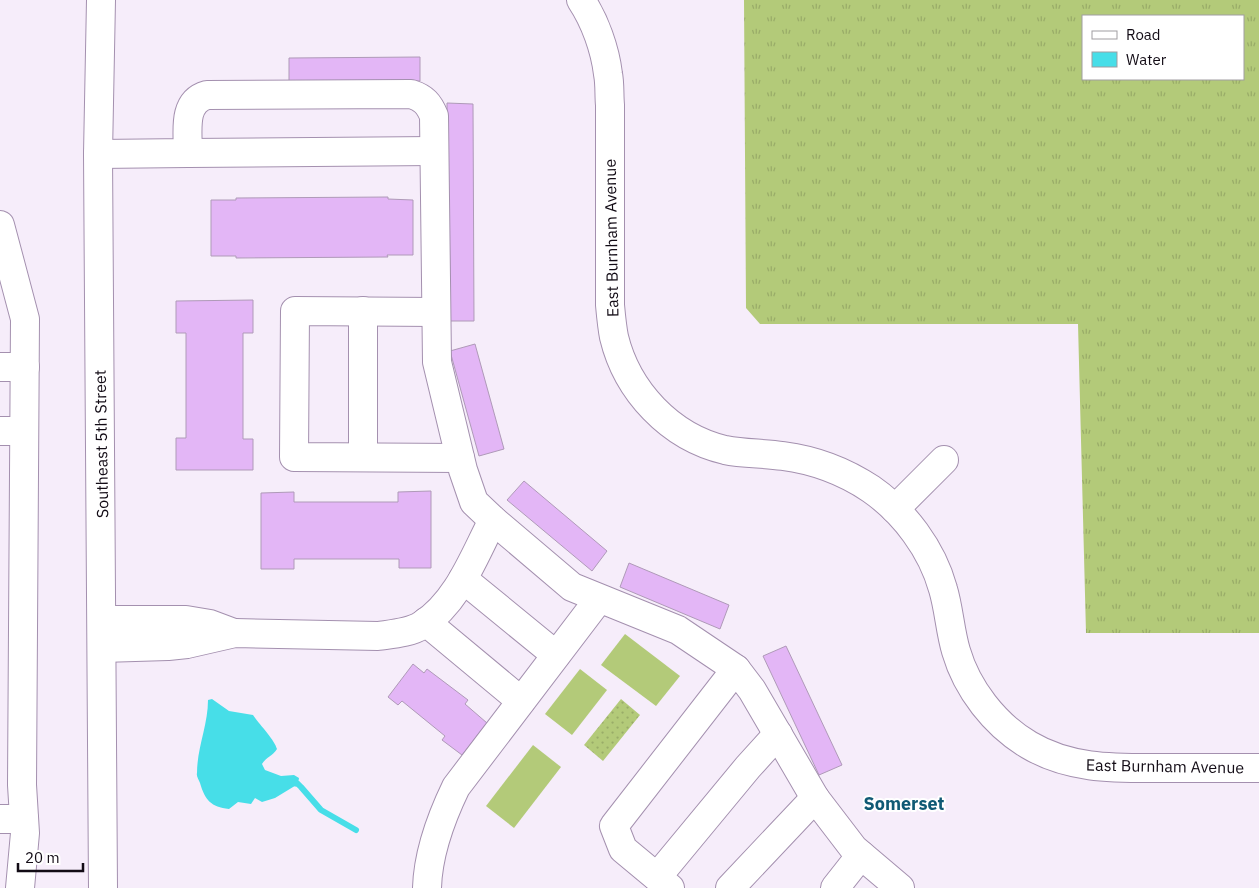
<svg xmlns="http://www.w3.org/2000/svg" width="1259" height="888" font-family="'IBM Plex Sans',sans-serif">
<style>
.grass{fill:url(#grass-tufts);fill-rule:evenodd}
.park{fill:url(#park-dots)}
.garden{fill:#b3ca79}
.water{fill:#47dee8}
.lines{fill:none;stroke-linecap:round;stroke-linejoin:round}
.stream{stroke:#47dee8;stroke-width:6}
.building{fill:#e3b6f6;stroke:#af9ab8}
.minor-casing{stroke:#a490af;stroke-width:30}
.minor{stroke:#fff;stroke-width:28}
.labels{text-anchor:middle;stroke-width:4;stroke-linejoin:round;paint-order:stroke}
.street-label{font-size:16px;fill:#120b15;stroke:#fff}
.neighbourhood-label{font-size:18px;font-weight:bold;fill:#0f5974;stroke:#fff}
</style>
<defs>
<pattern id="grass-tufts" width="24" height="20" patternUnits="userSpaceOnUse" patternTransform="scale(1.25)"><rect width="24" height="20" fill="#b3ca79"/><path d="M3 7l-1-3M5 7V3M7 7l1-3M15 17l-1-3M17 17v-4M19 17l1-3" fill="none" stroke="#99ac68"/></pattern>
<pattern id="park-dots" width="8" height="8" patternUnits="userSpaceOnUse" patternTransform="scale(1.25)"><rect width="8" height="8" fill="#b3ca79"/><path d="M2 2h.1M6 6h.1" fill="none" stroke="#99ac68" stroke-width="1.8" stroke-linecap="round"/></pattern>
</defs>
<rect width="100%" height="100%" fill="#f6edfa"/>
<path class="grass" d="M744,0H1259V633H1086L1078,324H760L746,308ZM1083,16H1243V79H1083Z"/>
<polygon class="park" points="621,699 640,715 603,761 584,745"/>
<g class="garden">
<polygon points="625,634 680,676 656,706 601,665"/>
<polygon points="580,669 607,690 572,735 545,714"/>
<polygon points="533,745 561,767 514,828 486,806"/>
</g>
<path class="water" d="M212,699L229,711L253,715C259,724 275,740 277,749C273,756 266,757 262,764L265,770L281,776L294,775L299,778L298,784L275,798L262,802L255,798L251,804L238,802L229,809C211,807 205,800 200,783C199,780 196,776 197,773C197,748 208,725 208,700Z"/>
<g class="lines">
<polyline class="stream" points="290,782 298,784 301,787 321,810 356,830"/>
</g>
<g class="building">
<polygon points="420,57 420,81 289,82 289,58"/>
<polygon points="447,103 473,104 474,321 448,321"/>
<polygon points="388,197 388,199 413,200 413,255 387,255 388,257 236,258 236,256 211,256 211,200 236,200 236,198"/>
<polygon points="253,300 253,333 243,333 243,439 253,439 253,470 176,470 176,438 186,438 186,333 176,333 176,301"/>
<polygon points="475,344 504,449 479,456 450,351"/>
<polygon points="524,481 607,551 592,571 507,500"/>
<polygon points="431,491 431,568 399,568 399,559 294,559 294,569 261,569 261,493 294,492 294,502 398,502 398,492"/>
<polygon points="629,563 729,605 720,629 620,587"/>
<polygon points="786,646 842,765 819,775 763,656"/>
<polygon points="413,664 424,673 427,669 468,700 465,704 487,723 462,755 442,740 445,736 402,701 398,705 388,697"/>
</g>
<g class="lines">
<g class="minor-casing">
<g id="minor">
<polyline points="101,0 98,154 103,888"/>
<path d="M581,0C595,21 605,49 608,74C610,84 609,95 610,105V305C611,316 612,327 614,337C627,391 670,437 725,450C744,454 763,453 783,456C814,460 844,471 871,489C904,512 932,549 943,589C949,609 950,631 956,651C967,689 995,725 1029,745C1071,770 1117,768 1164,768C1196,768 1227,768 1259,768"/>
<polyline points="188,153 434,151"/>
<path d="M98,154L188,153C188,132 182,102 207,95L411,94C424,98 429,104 434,116L437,362L463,470L474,502L493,520L572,587L678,630L736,669L752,690L815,798L854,849L900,888"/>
<polyline points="0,225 25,319 22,785 25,833 20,888"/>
<polyline points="363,311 363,457"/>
<polyline points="436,312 295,311 294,457 460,458"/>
<polyline points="0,367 25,367"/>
<polyline points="0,431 24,431"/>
<polyline points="895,509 944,460"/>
<polyline points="463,579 556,655"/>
<polyline points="102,620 186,620 210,624 234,633"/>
<polyline points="426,622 521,701"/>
<path d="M102,648L168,646L187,644L235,633L378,636C392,634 410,633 422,625C458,602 474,556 493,520"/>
<polyline points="0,819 24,819"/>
<polyline points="657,877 748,767 778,734"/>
<path d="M427,888C428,853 441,818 456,787L599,599"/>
<polyline points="670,888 623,849 614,826 736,669"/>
<polyline points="730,888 815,798"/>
<polyline points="835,888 861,855"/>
</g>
</g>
<use href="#minor" class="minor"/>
</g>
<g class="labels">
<g class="street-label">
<text transform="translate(611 238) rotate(-91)" y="6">East Burnham Avenue</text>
<text transform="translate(101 444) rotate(-91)" y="6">Southeast 5th Street</text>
<text transform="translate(1165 766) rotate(1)" y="6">East Burnham Avenue</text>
</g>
<g class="neighbourhood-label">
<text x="904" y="810">Somerset</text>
</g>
</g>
<rect x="1082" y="15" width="162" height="65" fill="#ffffff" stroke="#a09da1"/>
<rect x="1092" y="31" width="25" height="8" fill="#ffffff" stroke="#a09da1"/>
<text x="1126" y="40" font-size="15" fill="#120b15">Road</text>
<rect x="1092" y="52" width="25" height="15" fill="#47dee8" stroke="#a09da1"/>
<text x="1126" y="65" font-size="15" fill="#120b15">Water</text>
<path d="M18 863v8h65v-8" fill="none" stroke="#120b15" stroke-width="2.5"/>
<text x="25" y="863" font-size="15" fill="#120b15" stroke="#ffffff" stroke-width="4" paint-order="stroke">20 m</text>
</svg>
